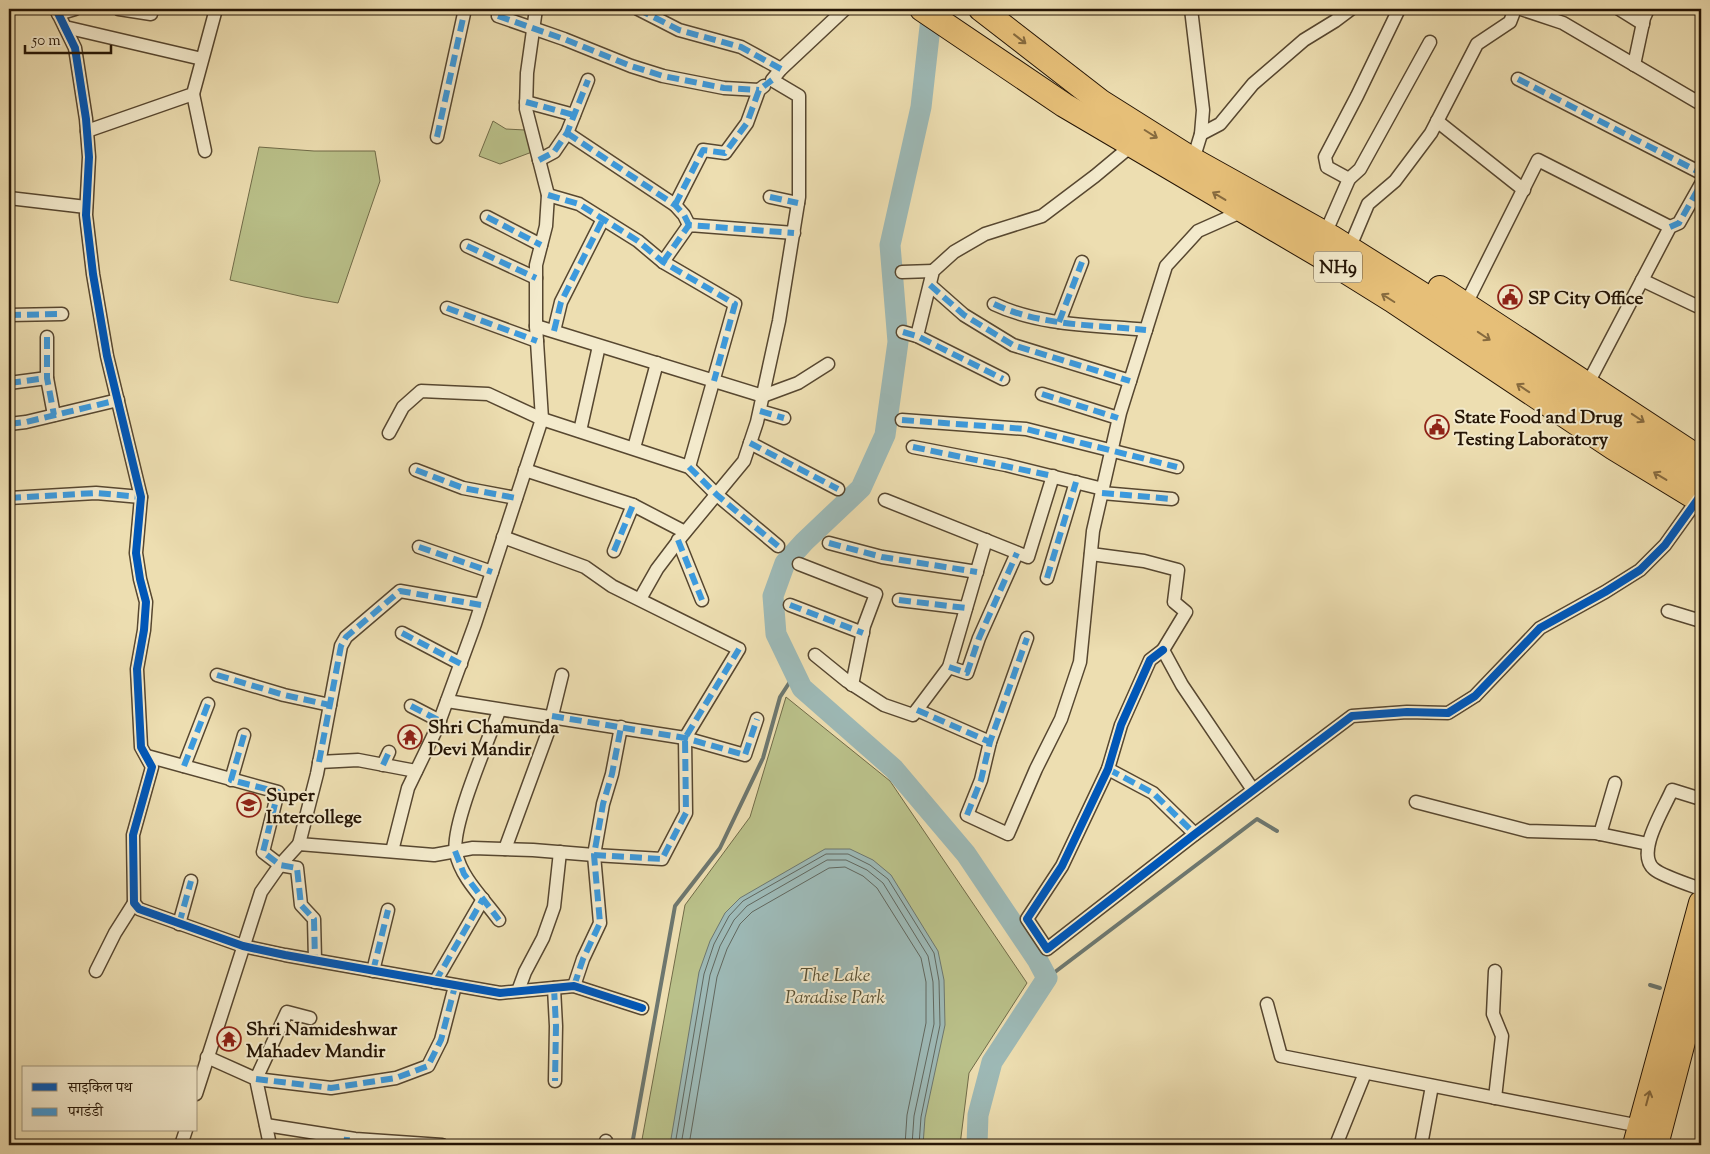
<svg xmlns="http://www.w3.org/2000/svg" width="1710" height="1154" font-family="'Sorts Mill Goudy','Noto Serif Devanagari',serif">
<style>
.green{fill:#bac18a;stroke:#706b48}
.water{fill:#9db9b6;stroke:#6d776f}
.lines{fill:none;stroke-linecap:round;stroke-linejoin:round}
.shore{stroke:#61675e;stroke-width:1}
.stream{stroke:#6d776f;stroke-width:4}
.river{stroke:#9db9b6;stroke-width:21}
.street-casing{stroke:#574730;stroke-width:15}
.highway-casing{stroke:#251505;stroke-width:26}
.street{stroke:#f3eacc;stroke-width:12}
.highway{stroke:#e6bf78;stroke-width:24}
.quiet{stroke:#3c9add;stroke-width:6;stroke-dasharray:12 6;stroke-linecap:butt}
.cycleway-casing{stroke:#f3eacc;stroke-width:11}
.cycleway{stroke:#0057b8;stroke-width:8}
.oneway{stroke:#866a3e}
.labels{text-anchor:middle;stroke-width:4;stroke-linejoin:round;paint-order:stroke}
.shield{fill:#f3eacc;stroke:#635541;stroke-width:1}
.shield-label{font-size:18px;font-weight:bold;fill:#251505}
.poi-label{font-size:19px;font-weight:bold;fill:#251505;stroke:#f3eacc;text-anchor:start}
.park-label{font-size:19px;font-style:italic;fill:#595134;stroke:#f3eacc}
</style>
<rect width="100%" height="100%" fill="#eddeb1"/>
<filter id="stains"><feTurbulence type="fractalNoise" baseFrequency=".004" numOctaves="4"/><feColorMatrix values="0 0 0 0 .2 0 0 0 0 .09 0 0 0 0 .02 0 0 0 .5 -.17"/></filter>
<radialGradient id="worn" r=".72"><stop offset=".6" stop-color="#630" stop-opacity="0"/><stop offset="1" stop-color="#630" stop-opacity=".3"/></radialGradient>
<g class="green">
<polygon points="493,121 506,129 525,130 532,152 500,164 479,156"/>
<polygon points="259,147 314,151 375,151 380,181 338,303 304,297 230,280"/>
<polygon points="786,697 890,781 1027,983 969,1073 960,1145 641,1145 685,905 750,817"/>
</g>
<polygon class="water" points="825,849 850,849 873,860 891,875 938,951 944,980 945,1025 925,1118 923,1145 670,1145 699,972 710,941 725,913 740,898"/>
<g class="lines">
<g class="shore">
<polyline points="675,1145 704,974 714,944 729,916 743,901 826,854 848,854 870,865 888,879 934,953 939,981 940,1025 921,1117 919,1145"/>
<polyline points="681,1145 710,975 720,946 734,920 747,906 827,860 846,860 867,870 883,883 928,956 933,982 934,1024 914,1116 912,1145"/>
<polyline points="689,1145 717,977 727,949 740,924 752,912 829,868 845,867 863,876 877,888 921,958 926,982 926,1023 907,1115 905,1145"/>
</g>
<g class="stream">
<polyline points="1047,978 1257,819 1277,831"/>
<polyline points="1650,985 1660,988"/>
<polyline points="632,1145 675,906 720,848 763,758 780,697 795,674"/>
</g>
<polyline class="river" points="932,9 921,107 890,245 898,342 885,435 861,488 804,542 785,563 773,596 776,634 802,688 894,769 966,854 1038,961 1047,978 992,1062 978,1115 977,1145"/>
<g class="street-casing">
<g id="street">
<polyline points="56,9 75,48 86,119 89,157 86,215 93,274 107,356 141,497 136,553 140,579 146,602 144,630 137,669 141,747 152,767 133,835 134,903 139,909 243,946 285,955 500,993 574,986 642,1008"/>
<polyline points="119,9 151,14"/>
<polyline points="638,9 679,30 741,47 781,69"/>
<polyline points="1191,9 1203,110 1201,134 1193,160"/>
<polyline points="1521,9 1563,23 1701,104"/>
<polyline points="1619,9 1643,24"/>
<polyline points="58,14 75,9"/>
<polyline points="498,16 564,39 631,66 663,76 724,88 759,90"/>
<polyline points="65,27 202,59"/>
<polyline points="1634,65 1644,18 1648,9"/>
<polyline points="1518,79 1701,173"/>
<polyline points="193,94 205,151"/>
<polyline points="526,102 574,115"/>
<polyline points="1437,121 1524,190"/>
<polyline points="87,131 193,94 216,9"/>
<polyline points="567,133 675,205 684,215 689,225"/>
<polyline points="1201,134 1220,124 1253,84 1304,40 1335,21 1351,9"/>
<polyline points="437,137 465,9"/>
<polyline points="539,160 554,152 567,133 588,80"/>
<polyline points="1349,179 1360,169 1430,42"/>
<polyline points="548,195 579,204 638,241 663,262 735,304 689,467"/>
<polyline points="770,197 798,203"/>
<polyline points="9,198 86,207"/>
<polyline points="675,205 703,150 725,153 747,123 759,90 764,86"/>
<polyline points="487,217 541,245"/>
<polyline points="1325,234 1349,179 1327,167 1325,157 1357,96 1399,9"/>
<polyline points="467,246 536,278"/>
<polyline points="1349,249 1368,204 1395,181 1431,133 1477,44 1510,22 1515,9"/>
<polyline points="663,262 689,225 794,233"/>
<polyline points="902,272 933,271"/>
<polyline points="1642,280 1701,308"/>
<polyline points="930,285 964,315 1013,345 1130,381"/>
<path d="M994,304C1040,326 1096,325 1146,330"/>
<polyline points="447,308 537,341"/>
<polyline points="1463,310 1538,160 1670,227"/>
<polyline points="9,315 62,314"/>
<polyline points="1059,322 1082,262"/>
<polyline points="536,326 763,396 798,383 828,364"/>
<polyline points="554,331 561,302 603,219"/>
<polyline points="903,332 917,336 1003,379"/>
<polyline points="917,336 933,271 954,252 985,234 1042,216 1095,176 1131,146"/>
<polyline points="47,337 47,378 54,415"/>
<polyline points="9,383 47,378"/>
<polyline points="1585,389 1670,227 1679,223 1701,184"/>
<polyline points="1042,394 1118,418"/>
<polyline points="760,411 784,418"/>
<polyline points="902,420 1026,429 1177,467"/>
<polyline points="9,424 26,422 118,400"/>
<polyline points="580,431 599,346"/>
<polyline points="389,433 403,407 421,391 488,394 542,419 689,467 717,495 778,546"/>
<polyline points="750,443 838,489"/>
<polyline points="913,447 1006,465 1103,489"/>
<polyline points="634,448 657,363"/>
<polyline points="416,470 463,488 516,498"/>
<polyline points="525,470 633,505 685,532"/>
<polyline points="1102,493 1172,499"/>
<polyline points="9,498 96,493 141,497"/>
<polyline points="885,500 1028,557 1053,476"/>
<polyline points="678,540 702,600"/>
<polyline points="829,543 882,557 977,572"/>
<polyline points="419,547 492,572"/>
<polyline points="614,551 633,505"/>
<polyline points="1091,554 1144,561 1178,570 1174,602 1186,612 1163,650 1182,685 1253,790"/>
<polyline points="799,564 876,594 864,626 852,685"/>
<polyline points="1047,578 1076,482"/>
<polyline points="640,599 657,569 682,536 744,461 757,422 779,321 799,197 799,96 772,80 781,69 845,9"/>
<polyline points="899,600 966,608"/>
<polyline points="790,605 863,633"/>
<polyline points="1668,611 1701,621"/>
<polyline points="402,633 461,664"/>
<polyline points="1027,638 990,742 981,780 967,815 1008,834 1036,769 1061,719 1080,662 1093,531 1120,413 1166,266 1198,231 1243,211"/>
<polyline points="1163,650 1150,660 1121,725 1108,769 1062,866 1027,919 1047,949 1195,834 1352,716 1407,712 1448,713 1475,696 1540,628 1605,592 1640,570 1665,545 1698,499"/>
<polyline points="815,655 847,681 884,705 913,715 949,667 986,540"/>
<polyline points="949,667 967,673 979,638 1017,553"/>
<polyline points="217,675 284,695 330,705"/>
<polyline points="447,701 685,738 745,755 757,719"/>
<polyline points="411,706 440,721"/>
<polyline points="917,710 990,742"/>
<polyline points="147,756 278,792 263,852 280,865 297,868 301,905 314,919 315,960"/>
<polyline points="319,762 358,760 416,771"/>
<polyline points="383,765 389,752"/>
<polyline points="184,766 208,704"/>
<polyline points="1108,769 1153,793 1195,834"/>
<polyline points="231,780 244,735"/>
<path d="M1701,799L1672,790C1664,809 1635,853 1654,869C1662,876 1690,885 1701,889"/>
<polyline points="1416,802 1528,831 1595,833 1648,844"/>
<polyline points="1600,834 1615,783"/>
<polyline points="299,844 317,774 341,646 346,637 400,591 481,605"/>
<polyline points="505,849 548,732 562,675"/>
<polyline points="392,851 408,788 437,728 475,624 542,419 536,326 536,265 546,226 548,195 526,109 527,73 536,9"/>
<path d="M499,920C484,899 461,878 456,853C450,827 489,739 499,711"/>
<polyline points="179,924 191,881"/>
<polyline points="96,971 115,933 134,903"/>
<polyline points="373,971 388,910"/>
<polyline points="435,982 483,899"/>
<polyline points="574,986 583,959 600,923 594,855 603,804 612,774 621,727"/>
<polyline points="554,988 556,1026 555,1081"/>
<polyline points="518,991 525,972 543,938 554,907 560,852"/>
<polyline points="1267,1004 1281,1056 1640,1126"/>
<polyline points="310,1018 287,1012 256,1079 331,1088 396,1078 428,1066 441,1040 455,986"/>
<polyline points="207,1057 256,1079 270,1145"/>
<polyline points="196,1094 261,892 280,865 299,844 434,855 473,848 533,850 594,855 662,859 686,813 685,738 739,649 612,586 585,567 503,537"/>
<polyline points="1495,1098 1502,1036 1493,1014 1495,971"/>
<polyline points="266,1125 355,1139 442,1145"/>
<polyline points="181,1145 186,1130"/>
<polyline points="605,1145 606,1141"/>
<polyline points="1336,1145 1365,1073"/>
<polyline points="1421,1145 1432,1086"/>
</g>
</g>
<g class="highway-casing">
<g id="highway">
<polyline points="922,9 1064,105 1331,262 1392,300 1614,448 1701,501"/>
<polyline points="981,9 1101,102 1193,160 1331,237 1439,305 1616,425 1701,477"/>
<polyline points="1440,288 1696,456"/>
<polyline points="1635,1145 1701,903"/>
<polyline points="1656,1145 1701,973"/>
</g>
</g>
<use href="#street" class="street"/>
<use href="#highway" class="highway"/>
<g class="quiet">
<polyline points="638,9 679,30 741,47 781,69"/>
<polyline points="498,16 564,39 631,66 663,76 724,88 759,90"/>
<polyline points="1518,79 1701,173"/>
<polyline points="526,102 574,115"/>
<polyline points="567,133 675,205 684,215 689,225"/>
<polyline points="437,137 465,9"/>
<polyline points="539,160 554,152 567,133 588,80"/>
<polyline points="548,195 579,204 638,241 663,262 735,304 714,381"/>
<polyline points="770,197 798,203"/>
<polyline points="675,205 703,150 725,153 747,123 759,90 772,80"/>
<polyline points="487,217 541,245"/>
<polyline points="1670,227 1679,223 1701,184"/>
<polyline points="467,246 536,278"/>
<polyline points="663,262 689,225 794,233"/>
<polyline points="930,285 964,315 1013,345 1130,381"/>
<path d="M994,304C1040,326 1096,325 1146,330"/>
<polyline points="447,308 537,341"/>
<polyline points="9,315 62,314"/>
<polyline points="1059,322 1082,262"/>
<polyline points="554,331 561,302 603,219"/>
<polyline points="903,332 917,336 1003,379"/>
<polyline points="47,337 47,378 54,415"/>
<polyline points="9,383 47,378"/>
<polyline points="1042,394 1118,418"/>
<polyline points="760,411 784,418"/>
<polyline points="902,420 1026,429 1177,467"/>
<polyline points="9,424 26,422 118,400"/>
<polyline points="750,443 838,489"/>
<polyline points="913,447 1053,476"/>
<polyline points="689,467 717,495 778,546"/>
<polyline points="416,470 463,488 516,498"/>
<polyline points="1102,493 1172,499"/>
<polyline points="9,498 96,493 141,497"/>
<polyline points="678,540 702,600"/>
<polyline points="829,543 882,557 977,572"/>
<polyline points="419,547 492,572"/>
<polyline points="614,551 633,505"/>
<polyline points="1047,578 1076,482"/>
<polyline points="899,600 966,608"/>
<polyline points="790,605 863,633"/>
<polyline points="402,633 461,664"/>
<polyline points="949,667 967,673 979,638 1017,553"/>
<polyline points="217,675 284,695 330,705"/>
<polyline points="411,706 440,721"/>
<polyline points="917,710 990,742"/>
<polyline points="552,716 685,738 745,755 757,719"/>
<polyline points="244,735 231,780 278,792 263,852 280,865 297,868 301,905 314,919 315,960"/>
<polyline points="319,762 341,646 346,637 400,591 481,605"/>
<polyline points="383,765 389,752"/>
<polyline points="184,766 208,704"/>
<polyline points="1108,769 1153,793 1195,834"/>
<polyline points="967,815 981,780 990,742 1027,638"/>
<polyline points="455,851 464,874 499,920"/>
<polyline points="594,855 662,859 686,813 685,738 739,649"/>
<polyline points="179,924 191,881"/>
<polyline points="373,971 388,910"/>
<polyline points="435,982 483,899"/>
<polyline points="574,986 583,959 600,923 594,855 603,804 612,774 621,727"/>
<polyline points="554,988 556,1026 555,1081"/>
<polyline points="256,1079 331,1088 396,1078 428,1066 441,1040 455,986"/>
<polyline points="346,1145 347,1137"/>
</g>
<g class="cycleway-casing">
<g id="cycleway">
<polyline points="56,9 75,48 86,119 89,157 86,215 93,274 107,356 141,497 136,553 140,579 146,602 144,630 137,669 141,747 152,767 133,835 134,903 139,909 243,946 285,955 500,993 574,986 642,1008"/>
<polyline points="1163,650 1150,660 1121,725 1108,769 1062,866 1027,919 1047,949 1195,834 1352,716 1407,712 1448,713 1475,696 1540,628 1605,592 1640,570 1665,545 1698,499"/>
</g>
</g>
<use href="#cycleway" class="cycleway"/>
</g>
<defs><path id="oneway-shaft" d="M-6 0H5M1.5-3L5.5 0L1.5 3" fill="none" stroke-width="1.6" stroke-linecap="round" stroke-linejoin="round" transform="scale(1.25)"/></defs>
<g class="oneway">
<use href="#oneway-shaft" transform="translate(1020 39) rotate(38)"/>
<use href="#oneway-shaft" transform="translate(1151 134) rotate(32)"/>
<use href="#oneway-shaft" transform="translate(1219 196) rotate(-149)"/>
<use href="#oneway-shaft" transform="translate(1388 298) rotate(-148)"/>
<use href="#oneway-shaft" transform="translate(1484 336) rotate(34)"/>
<use href="#oneway-shaft" transform="translate(1523 388) rotate(-146)"/>
<use href="#oneway-shaft" transform="translate(1638 418) rotate(34)"/>
<use href="#oneway-shaft" transform="translate(1660 476) rotate(-149)"/>
<use href="#oneway-shaft" transform="translate(1648 1098) rotate(-75)"/>
</g>
<defs>
<g id="civic-ring" transform="scale(1.25)"><circle r="9.5" fill="#f3eacc" stroke="#8f2418" stroke-width="1.5"/><path d="M-.6-6.5H3V-4.5H.6V-3L4-1V1h2V6H-6V1h2V-1L-.6-3ZM-1.2 2.5V6h2.4V2.5Z" fill="#8f2418"/></g>
<g id="temple-ring" transform="scale(1.25)"><circle r="9.5" fill="#f3eacc" stroke="#8f2418" stroke-width="1.5"/><path d="M0-6L5-2H3V0L6.5 2.5H4V6H1.5V3h-3V6H-4V2.5H-6.5L-3 0V-2H-5Z" fill="#8f2418"/></g>
<g id="school-ring" transform="scale(1.25)"><circle r="9.5" fill="#f3eacc" stroke="#8f2418" stroke-width="1.5"/><path d="M0-5L7-2L0 1L-7-2ZM-4 1L0 2.5L4 1V4Q0 6-4 4Z" fill="#8f2418"/></g>
</defs>
<g fill-rule="evenodd">
<use href="#civic-ring" x="1510" y="297"/>
<use href="#civic-ring" x="1437" y="427"/>
<use href="#temple-ring" x="410" y="737"/>
<use href="#school-ring" x="249" y="805"/>
<use href="#temple-ring" x="229" y="1039"/>
</g>
<g class="labels">
<rect class="shield" x="1314" y="251.5" width="48" height="31" rx="4"/>
<g class="shield-label">
<text x="1338" y="273">NH9</text>
</g>
<g class="poi-label">
<text x="1528" y="304">SP City Office</text>
<text x="1454" y="423">State Food and Drug<tspan x="1454" dy="22">Testing Laboratory</tspan></text>
<text x="428" y="733">Shri Chamunda<tspan x="428" dy="22">Devi Mandir</tspan></text>
<text x="266" y="801">Super<tspan x="266" dy="22">Intercollege</tspan></text>
<text x="246" y="1035">Shri Namideshwar<tspan x="246" dy="22">Mahadev Mandir</tspan></text>
</g>
<g class="park-label">
<text x="835" y="981">The Lake<tspan x="835" dy="22">Paradise Park</tspan></text>
</g>
</g>
<rect width="1710" height="1154" fill="none" stroke="#eddeb1" stroke-width="30"/>
<rect x="10" y="10" width="1690" height="1134" fill="none" stroke="#251505" stroke-width="2.5"/>
<rect x="15" y="15" width="1680" height="1124" fill="none" stroke="#251505"/>
<rect x="22" y="1066" width="175" height="65" fill="#f3eacc" stroke="#a1957c"/>
<rect x="32" y="1083" width="25" height="8" fill="#0057b8" stroke="#a1957c"/>
<text x="68" y="1092" font-size="15" fill="#251505">साइकिल पथ</text>
<rect x="32" y="1108" width="25" height="8" fill="#3c9add" stroke="#a1957c"/>
<text x="68" y="1116" font-size="15" fill="#251505">पगडंडी</text>
<path d="M25 45v8h86v-8" fill="none" stroke="#251505" stroke-width="2.5"/>
<text x="32" y="45" font-size="15" fill="#251505" stroke="#f3eacc" stroke-width="4" paint-order="stroke">50 m</text>
<rect width="100%" height="100%" filter="url(#stains)"/>
<rect width="100%" height="100%" fill="url(#worn)"/>
</svg>
